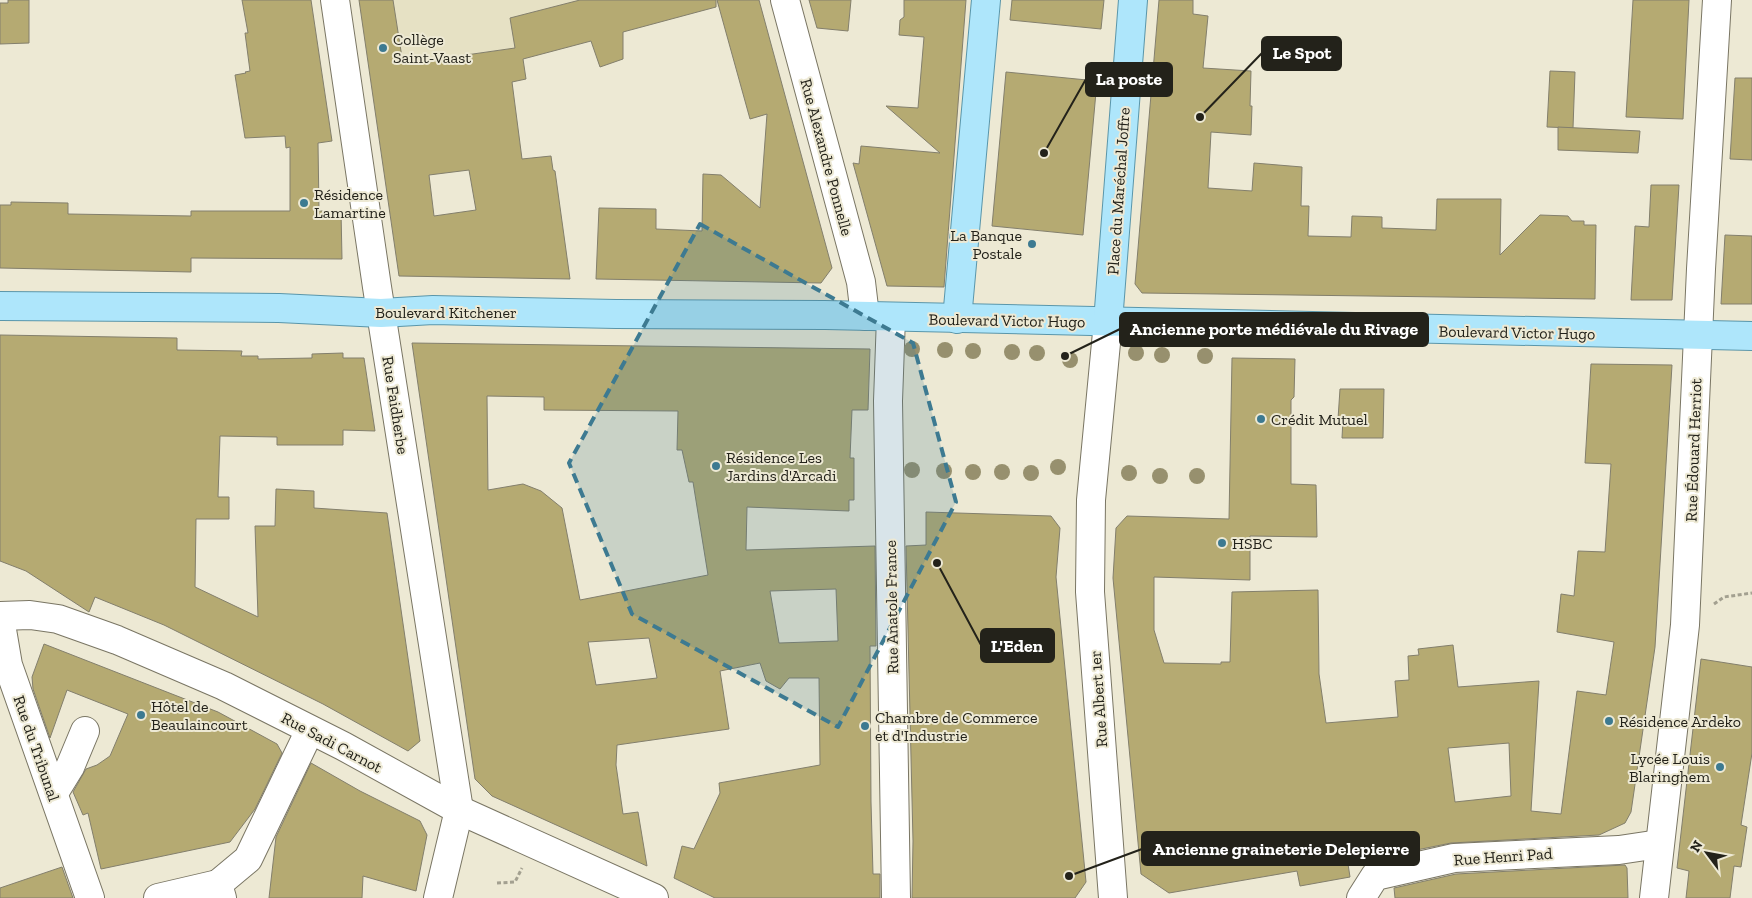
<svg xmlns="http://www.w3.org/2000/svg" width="1752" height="898" font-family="'Zilla Slab',serif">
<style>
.built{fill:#e6e1c4}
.building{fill:#b5aa72;stroke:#837f6c;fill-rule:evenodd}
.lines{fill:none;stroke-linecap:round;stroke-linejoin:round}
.minor-casing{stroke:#7a7664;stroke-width:30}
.major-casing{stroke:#5a96aa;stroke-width:30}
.path{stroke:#a3a090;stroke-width:3;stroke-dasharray:4 2.5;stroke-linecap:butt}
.minor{stroke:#fff;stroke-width:28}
.major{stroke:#aee6fb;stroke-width:28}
.tree{fill:#97906e}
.marked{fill:#3d7a91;fill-opacity:0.2;stroke:#3d7a91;stroke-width:4;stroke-dasharray:10 6;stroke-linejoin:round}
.poi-dot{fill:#3d7a91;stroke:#ede9d4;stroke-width:2}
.labels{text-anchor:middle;stroke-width:4;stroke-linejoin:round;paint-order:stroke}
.poi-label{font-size:16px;fill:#23221a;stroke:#ede9d4;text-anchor:start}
.street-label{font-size:16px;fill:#23221a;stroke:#ede9d4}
.leader{fill:none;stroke:#23221a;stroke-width:2}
.callout-dot{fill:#23221a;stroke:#ede9d4;stroke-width:2}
.callout{fill:#23221a;stroke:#23221a;stroke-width:2}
.callout-label{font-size:18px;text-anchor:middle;font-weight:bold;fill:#fff}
</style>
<rect width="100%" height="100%" fill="#ede9d4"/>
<polygon class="built" points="359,0 742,0 523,59 434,92 374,103"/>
<g class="building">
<polygon points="8,0 29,0 29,43 0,44 0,3 8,3"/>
<polygon points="242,0 311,0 332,141 318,143 319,211 341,211 342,259 191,258 191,272 0,268 0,205 11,205 11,202 68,203 68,214 191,216 191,211 290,211 290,147 286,148 285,136 245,138 235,75 246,73 245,72 250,71 245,33 248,33"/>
<path d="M359,0H393L403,64L515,48L510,18L580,0H716V7L623,32V59L600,67L591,41L523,59L526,79L512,82L522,159L551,156L553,170L555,171L570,279L399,276ZM469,170L476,210L434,216L429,175Z"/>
<polygon points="717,0 759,0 832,268 821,283 596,279 599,208 656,209 656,229 702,231 703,174 721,175 760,208 767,114 750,119"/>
<polygon points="809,0 851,0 848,31 817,28"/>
<polygon points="904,0 966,0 944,287 887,286 853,163 859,164 861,146 940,153 886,106 918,108 924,37 899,35 900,20 904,17"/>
<polygon points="1012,0 1104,0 1101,29 1010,20"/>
<polygon points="1159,0 1193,0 1193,14 1208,16 1203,68 1251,71 1250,106 1252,106 1251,135 1211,132 1208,188 1252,191 1254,163 1302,167 1301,206 1309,206 1308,236 1351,237 1352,216 1382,217 1382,228 1436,230 1437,199 1501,199 1500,255 1540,215 1568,216 1572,221 1584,221 1584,225 1596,225 1595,299 1142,293 1135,284"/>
<polygon points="1633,0 1689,0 1683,119 1626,117"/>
<polygon points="1550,71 1575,72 1573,128 1547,127"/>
<polygon points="1006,72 1097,81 1083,235 992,226"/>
<polygon points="1735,78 1752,78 1752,160 1730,159"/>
<polygon points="1558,127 1640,131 1638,153 1558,150"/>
<polygon points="1651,185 1679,185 1672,300 1631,300 1635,226 1649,227"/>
<polygon points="1725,235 1752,236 1752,304 1721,304"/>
<polygon points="0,335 177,338 177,350 242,351 241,356 258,356 258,359 312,358 312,354 343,353 343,358 364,358 375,431 343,430 343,445 277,445 277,437 220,436 218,497 229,497 229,519 196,519 195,587 258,617 255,526 275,526 276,489 314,491 314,508 387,513 420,741 408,751 323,704 164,625 95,597 89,612 26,571 0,561"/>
<path d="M412,343L870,349L868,410H852L850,458H854V500H849V511L747,507L746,550L875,546L876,646H870L871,802L873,874H880V898H715L674,878L682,846L694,849L720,793L719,783L820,765L819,678H789L780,689L766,681L760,663L720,671L729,729L617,745L616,765L623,814L638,812L647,866L492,796L475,779ZM487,396L544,397V410L678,411L677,450H682L689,482H693L708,575L580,600L562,508L541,491L523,484L488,490ZM836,589L838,641L779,643L770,591ZM649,638L657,678L596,685L588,642Z"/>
<path d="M1232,358L1295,359L1294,397L1291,400V484L1316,485L1317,537L1250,536V580L1154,577V630L1164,663L1221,664V662H1230L1232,592L1318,590L1319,674L1326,723L1398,717L1395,681L1409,680L1408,656L1419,655L1418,649L1453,645L1458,687L1539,681L1531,811L1561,814L1577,691L1606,695L1614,642L1557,632L1561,594L1574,596L1578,551L1605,552L1611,464L1585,463L1591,364L1672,365L1655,647L1631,812L1625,823L1599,835L1451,843L1348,864L1350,877L1300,886L1297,871L1169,893L1141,874L1113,578L1116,528L1127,516L1229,519ZM1509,743L1511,796L1455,802L1448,748Z"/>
<polygon points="1340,389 1384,389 1383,438 1342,438 1343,419 1338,419"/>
<polygon points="926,512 1051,516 1060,528 1056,577 1086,882 1075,898 912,898 913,841 906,546 926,545"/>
<polygon points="44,644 218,712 277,744 282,753 255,809 230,842 101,869 88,813 83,815 73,792 86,769 97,765 110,756 128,714 67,690 50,738 33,689 32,677"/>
<polygon points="1701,659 1752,667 1752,753 1741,825 1747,827 1741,867 1734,866 1730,898 1686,898 1689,871 1677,868"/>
<polygon points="311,763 360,791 420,821 427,835 416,891 363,876 362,898 269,898 276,837"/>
<polygon points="1625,865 1627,868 1628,898 1395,898 1394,888 1456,874"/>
<polygon points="62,867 73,898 0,898 0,888"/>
</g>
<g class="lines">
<g class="minor-casing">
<g id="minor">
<polyline points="335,0 377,287 459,810 438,898"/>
<polyline points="785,0 861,282 865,316"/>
<polyline points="891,317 888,401 896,898"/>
<polyline points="1108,322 1091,500 1090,592 1113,898"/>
<polyline points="0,616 30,615 58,619 117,640 224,686 343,746 459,810 654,898"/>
<polyline points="0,618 8,665 90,898"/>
<polyline points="54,793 70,767 85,731"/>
<polyline points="218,884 248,859 310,730"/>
<polyline points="158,898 218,884 222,898"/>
<polyline points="1361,898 1375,876 1454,858 1619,850 1659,844"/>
<polyline points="1654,898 1685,625 1701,269 1717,0"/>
</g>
</g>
<g class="major-casing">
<g id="major">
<polyline points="0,306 279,308 381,313 433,310 616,314 825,315 1752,336"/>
<polyline points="957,319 986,0"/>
<polyline points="1108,322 1133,0"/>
</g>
</g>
<g class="path">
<polyline points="1714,604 1724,597 1752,593"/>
<polyline points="497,883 515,882 522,868"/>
</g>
<use href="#minor" class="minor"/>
<use href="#major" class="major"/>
</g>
<g class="tree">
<circle cx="912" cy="349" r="8"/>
<circle cx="945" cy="350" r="8"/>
<circle cx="973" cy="351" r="8"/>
<circle cx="1012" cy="352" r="8"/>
<circle cx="1037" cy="353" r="8"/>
<circle cx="1136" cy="353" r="8"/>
<circle cx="1162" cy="355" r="8"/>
<circle cx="1205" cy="356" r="8"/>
<circle cx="1070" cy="360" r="8"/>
<circle cx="1058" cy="467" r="8"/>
<circle cx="912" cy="470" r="8"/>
<circle cx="944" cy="471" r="8"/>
<circle cx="973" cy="472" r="8"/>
<circle cx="1002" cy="472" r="8"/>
<circle cx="1031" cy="473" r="8"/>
<circle cx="1129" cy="473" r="8"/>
<circle cx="1160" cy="476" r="8"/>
<circle cx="1197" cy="476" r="8"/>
</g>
<path class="marked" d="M700,224L913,343L956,502L838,727L632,614L569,463Z"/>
<g class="poi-dot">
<circle cx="383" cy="48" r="5"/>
<circle cx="304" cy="203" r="5"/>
<circle cx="1032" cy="244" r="5"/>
<circle cx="1261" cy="419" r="5"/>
<circle cx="716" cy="466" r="5"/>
<circle cx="1222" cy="543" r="5"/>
<circle cx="141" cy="715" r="5"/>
<circle cx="1609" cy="721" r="5"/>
<circle cx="865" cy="726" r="5"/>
<circle cx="1720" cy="767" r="5"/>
</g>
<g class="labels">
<g class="poi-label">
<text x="393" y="45">Collège<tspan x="393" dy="18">Saint-Vaast</tspan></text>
<text x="314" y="200">Résidence<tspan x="314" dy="18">Lamartine</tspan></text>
<text x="1022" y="241" text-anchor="end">La Banque<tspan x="1022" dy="18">Postale</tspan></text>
<text x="1271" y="425">Crédit Mutuel</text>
<text x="726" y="463">Résidence Les<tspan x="726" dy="18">Jardins d'Arcadi</tspan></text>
<text x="1232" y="549">HSBC</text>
<text x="151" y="712">Hôtel de<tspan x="151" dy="18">Beaulaincourt</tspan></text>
<text x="875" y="723">Chambre de Commerce<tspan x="875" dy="18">et d'Industrie</tspan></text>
<text x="1619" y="727">Résidence Ardeko</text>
<text x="1710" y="764" text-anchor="end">Lycée Louis<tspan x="1710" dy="18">Blaringhem</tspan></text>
</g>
<g class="street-label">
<text transform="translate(827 157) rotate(75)" y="6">Rue Alexandre Ponnelle</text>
<text transform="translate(1118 191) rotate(-86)" y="6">Place du Maréchal Joffre</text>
<text x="446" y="318">Boulevard Kitchener</text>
<text transform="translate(1007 320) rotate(1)" y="6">Boulevard Victor Hugo</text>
<text transform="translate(1517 332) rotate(1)" y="6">Boulevard Victor Hugo</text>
<text transform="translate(396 405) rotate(81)" y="6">Rue Faidherbe</text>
<text transform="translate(1693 450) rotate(-88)" y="6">Rue Édouard Herriot</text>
<text transform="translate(891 607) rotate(-91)" y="6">Rue Anatole France</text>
<text transform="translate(1098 699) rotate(-94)" y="6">Rue Albert 1er</text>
<text transform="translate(332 742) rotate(28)" y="6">Rue Sadi Carnot</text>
<text transform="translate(37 748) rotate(71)" y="6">Rue du Tribunal</text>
<text transform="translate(1503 856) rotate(-4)" y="6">Rue Henri Pad</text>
</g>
</g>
<path class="leader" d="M1200 117L1262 53M1044 153L1086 79M1065 356L1120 329M937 563L981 645M1069 876L1142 849"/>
<g class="callout-dot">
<circle cx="1200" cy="117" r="5"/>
<circle cx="1044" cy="153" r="5"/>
<circle cx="1065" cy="356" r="5"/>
<circle cx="937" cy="563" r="5"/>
<circle cx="1069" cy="876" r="5"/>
</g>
<g class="callout">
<rect x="1262" y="37" width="79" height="33" rx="5"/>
<rect x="1086" y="63" width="86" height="33" rx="5"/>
<rect x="1120" y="313" width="308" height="33" rx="5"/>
<rect x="981" y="629" width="73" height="33" rx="5"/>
<rect x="1142" y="832" width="277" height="33" rx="5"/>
</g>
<g class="callout-label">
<text x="1302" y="59">Le Spot</text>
<text x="1129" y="85">La poste</text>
<text x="1274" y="335">Ancienne porte médiévale du Rivage</text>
<text x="1017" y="652">L'Eden</text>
<text x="1281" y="855">Ancienne graineterie Delepierre</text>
</g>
<g transform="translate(1707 853) rotate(302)" stroke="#ede9d4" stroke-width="4" paint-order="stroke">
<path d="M0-4L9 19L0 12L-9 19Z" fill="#23221a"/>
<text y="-8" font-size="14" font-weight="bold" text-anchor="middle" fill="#23221a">N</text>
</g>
</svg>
